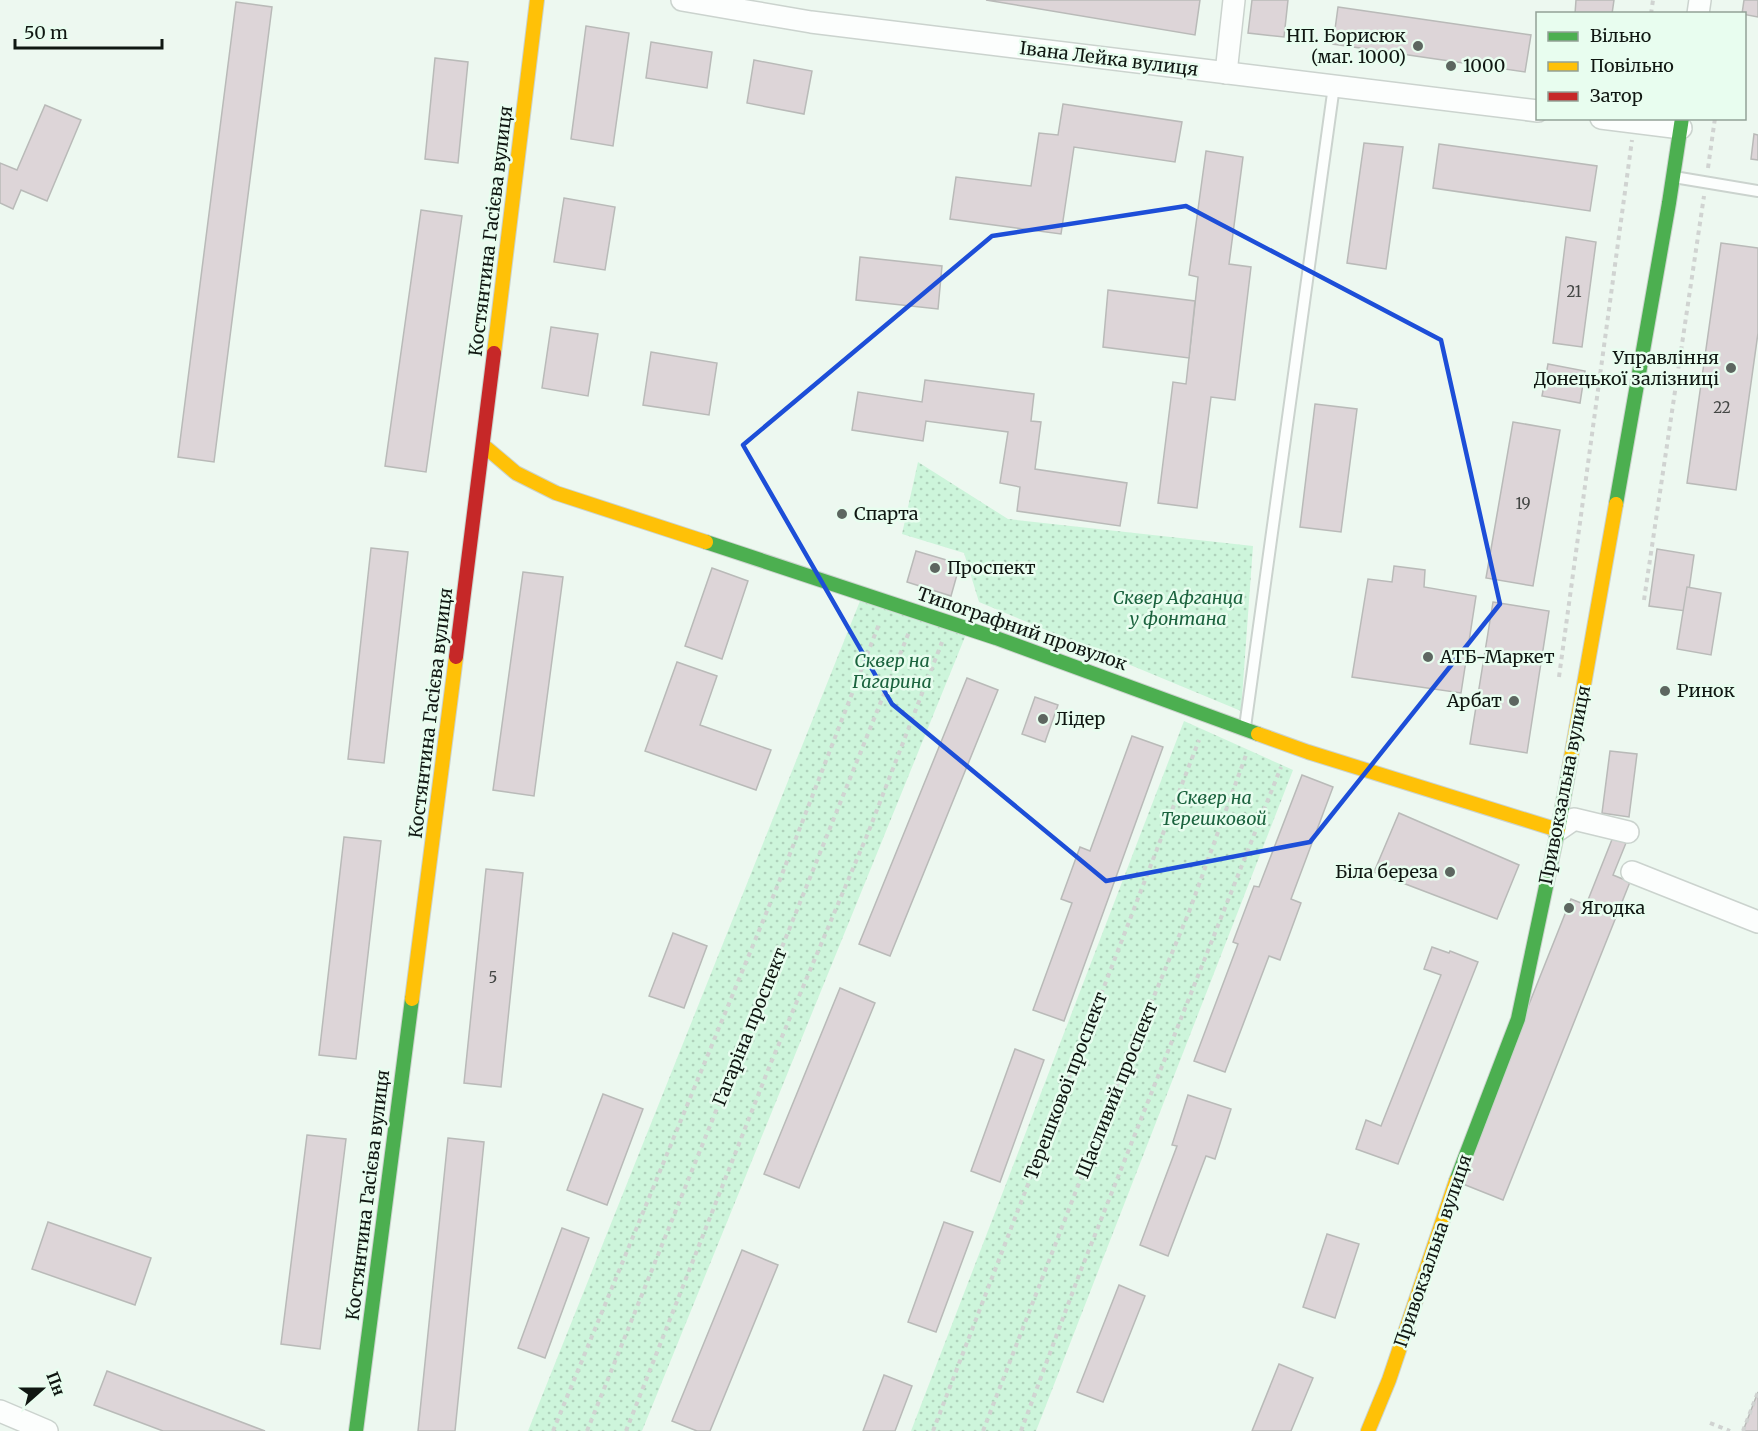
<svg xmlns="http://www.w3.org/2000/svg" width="1758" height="1431" font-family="Merriweather,serif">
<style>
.green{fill:url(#green-dots)}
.building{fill:#ddd5d8;stroke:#b9bab8;stroke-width:1.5}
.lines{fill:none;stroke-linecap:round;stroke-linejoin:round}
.lane-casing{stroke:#cbd3ce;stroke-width:14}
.street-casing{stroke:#cbd3ce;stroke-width:24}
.fast-casing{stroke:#cbd3ce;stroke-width:16}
.slow-casing{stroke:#cbd3ce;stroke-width:16}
.jam-casing{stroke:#cbd3ce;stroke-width:16}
.path{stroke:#d0d3d1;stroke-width:4;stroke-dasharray:4.5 4.5;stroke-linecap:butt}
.lane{stroke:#fcfefd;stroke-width:10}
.street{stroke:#fcfefd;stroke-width:21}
.fast{stroke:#4caf50;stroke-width:14}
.slow{stroke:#ffc107;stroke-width:14}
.jam{stroke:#c62828;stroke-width:14}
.marked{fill:none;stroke:#1d4ed8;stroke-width:4.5;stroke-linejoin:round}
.poi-dot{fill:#5d6660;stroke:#e8fdef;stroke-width:2}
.labels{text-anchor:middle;stroke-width:5;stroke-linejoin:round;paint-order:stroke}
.number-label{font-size:15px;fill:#434644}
.poi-label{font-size:18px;fill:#101712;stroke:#e8fdef;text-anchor:start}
.street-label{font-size:18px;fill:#101712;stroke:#e8fdef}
.park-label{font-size:18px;font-style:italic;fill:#1b633e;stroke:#e8fdef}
</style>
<defs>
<pattern id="green-dots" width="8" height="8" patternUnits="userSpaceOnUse" patternTransform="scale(1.5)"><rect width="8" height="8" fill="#cdf5db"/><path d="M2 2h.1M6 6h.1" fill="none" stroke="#afd1bb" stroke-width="1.8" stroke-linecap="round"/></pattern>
</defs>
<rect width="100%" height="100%" fill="#edf8f0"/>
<g class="green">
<polygon points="918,462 1008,519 1253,546 1241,711 979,602 964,553 902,534"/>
<polygon points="860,601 967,632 642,1431 528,1431"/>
<polygon points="1184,721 1293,770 1036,1431 911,1431"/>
</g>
<g class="building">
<polygon points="986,0 1200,0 1195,35"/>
<polygon points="1252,0 1288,0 1284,37 1248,33"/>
<polygon points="1576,0 1614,0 1612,14 1575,14"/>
<polygon points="1744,0 1758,0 1758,17 1742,14"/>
<polygon points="236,2 272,7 214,462 178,457"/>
<polygon points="1338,7 1531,35 1525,72 1333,44"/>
<polygon points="586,26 629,33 613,146 571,139"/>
<polygon points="651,42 712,52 707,88 646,78"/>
<polygon points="435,58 468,62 458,163 425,159"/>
<polygon points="754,60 812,71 804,114 747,103"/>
<polygon points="1063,104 1182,122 1175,162 1074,147 1061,234 950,219 956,177 1031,186 1039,133 1058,135"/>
<polygon points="45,105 81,120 47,201 21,190 13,209 0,203 0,163 17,170"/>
<polygon points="1754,134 1758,135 1758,160 1751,159"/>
<polygon points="1364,143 1403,147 1386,269 1347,263"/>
<polygon points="1439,144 1597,166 1590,211 1433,188"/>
<polygon points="1206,151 1243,157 1229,264 1251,267 1235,400 1211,397 1197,508 1158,503 1173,382 1186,384 1198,277 1189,275"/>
<polygon points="564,198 615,207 605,270 554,262"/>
<polygon points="421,210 462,216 426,472 385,466"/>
<polygon points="1566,237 1596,242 1582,347 1553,343"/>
<polygon points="1721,243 1758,248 1758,333 1736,490 1687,483"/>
<polygon points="860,257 942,266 938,309 856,300"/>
<polygon points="1108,290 1195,301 1189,358 1103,347"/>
<polygon points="551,327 598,334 588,396 542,388"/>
<polygon points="651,352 717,363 709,415 643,405"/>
<polygon points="1548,364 1585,371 1580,403 1542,396"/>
<polygon points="925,380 1034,394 1031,421 1041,422 1035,469 1127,483 1120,526 1017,511 1020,487 1000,483 1008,432 926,421 923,441 852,430 858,392 922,402"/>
<polygon points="1315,404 1357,409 1341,532 1300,527"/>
<polygon points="1513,422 1560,430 1533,586 1486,578"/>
<polygon points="371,548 408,552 384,763 348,759"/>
<polygon points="1657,549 1694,555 1686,611 1649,606"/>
<polygon points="916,551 960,564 951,596 907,582"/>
<polygon points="1394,566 1425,570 1424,587 1476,596 1461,693 1352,677 1368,579 1392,582"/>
<polygon points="712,568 748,581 722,659 685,646"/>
<polygon points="523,572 563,577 534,796 493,790"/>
<polygon points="1687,587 1721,593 1711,655 1677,649"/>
<polygon points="1493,602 1549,611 1527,753 1470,744"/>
<polygon points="677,662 717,676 700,725 771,750 756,790 645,751"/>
<polygon points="967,678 998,690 890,956 859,944"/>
<polygon points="1035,697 1058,705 1045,742 1022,734"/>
<polygon points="1132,736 1163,747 1064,1021 1033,1010 1072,903 1061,899 1080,847 1090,851"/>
<polygon points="1610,751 1637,754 1629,817 1602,813"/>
<polygon points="1302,775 1333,787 1291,899 1301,903 1280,960 1269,956 1225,1072 1194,1061 1238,944 1233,942 1254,886 1259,887"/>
<polygon points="1399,813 1519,865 1497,919 1374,872"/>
<polygon points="344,837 381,841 356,1059 319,1055"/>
<polygon points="1613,837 1626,843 1613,875 1630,882 1503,1200 1458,1182 1571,899 1586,905"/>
<polygon points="486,869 523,873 501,1087 464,1083"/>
<polygon points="673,933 707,946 684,1008 649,996"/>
<polygon points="1432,947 1449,953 1450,951 1478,962 1398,1164 1356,1149 1366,1120 1381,1126 1441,975 1424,969"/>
<polygon points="840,988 875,1003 799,1188 764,1174"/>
<polygon points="1015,1049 1044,1060 1000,1182 971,1171"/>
<polygon points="603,1094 643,1109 607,1205 567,1190"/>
<polygon points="1188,1095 1231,1109 1215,1159 1206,1156 1168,1256 1140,1245 1177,1146 1172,1145"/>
<polygon points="307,1135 346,1139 320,1349 281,1344"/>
<polygon points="448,1138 484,1142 455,1431 418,1431"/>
<polygon points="48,1222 151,1258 135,1305 32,1269"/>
<polygon points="944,1222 973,1232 936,1332 908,1322"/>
<polygon points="562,1228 589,1238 545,1358 518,1348"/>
<polygon points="1327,1234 1359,1244 1335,1318 1303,1307"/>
<polygon points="742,1250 778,1265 710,1431 697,1431 672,1421"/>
<polygon points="1119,1285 1145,1296 1103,1402 1077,1392"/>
<polygon points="1279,1364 1313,1378 1291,1431 1252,1431"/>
<polygon points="107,1371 265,1431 163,1431 94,1405"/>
<polygon points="884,1375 912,1386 895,1431 863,1431"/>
<polygon points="1758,1392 1758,1431 1743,1431"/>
</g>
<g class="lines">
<g class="lane-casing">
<g id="lane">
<polyline points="1674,177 1758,191"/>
<polyline points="1245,727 1334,86"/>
</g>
</g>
<g class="street-casing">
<g id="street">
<polyline points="682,0 811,22 1538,111"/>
<polyline points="1698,14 1700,0"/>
<polyline points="1226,73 1234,0"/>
<polyline points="1601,118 1681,128"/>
<polyline points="1558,830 1574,819 1628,832"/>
<polyline points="1632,872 1758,922"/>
<polyline points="0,1411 47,1431"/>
</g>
</g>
<g class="fast-casing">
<g id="fast">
<polyline points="1616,504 1669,203 1682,118"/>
<polyline points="706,542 996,638 1258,734"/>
<polyline points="1456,1181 1518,1019 1558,830 1569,769"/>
<polyline points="356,1431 412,999"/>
</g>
</g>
<g class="slow-casing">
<g id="slow">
<polyline points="494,353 537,0"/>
<polyline points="483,445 516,473 556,493 706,542"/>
<polyline points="1258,734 1308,752 1558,830"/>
<polyline points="1569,769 1616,504"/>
<polyline points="412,999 456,657"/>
<polyline points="1368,1431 1389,1380 1456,1181"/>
</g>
</g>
<g class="jam-casing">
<polyline id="jam" points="456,657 494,353"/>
</g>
<g class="path">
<polyline points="1651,14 1653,0"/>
<polyline points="1708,168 1715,118"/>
<polyline points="1644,600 1704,196"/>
<polyline points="1559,677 1632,140"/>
<polyline points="1710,1423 1730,1431"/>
<polyline points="553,1431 779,882 879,624"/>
<polyline points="587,1431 909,632"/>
<polyline points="626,1431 770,1065 868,833 942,642"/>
<polyline points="933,1431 1199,740"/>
<polyline points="983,1431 1117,1085 1189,912 1246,755"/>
<polyline points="1021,1431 1079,1275 1281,767"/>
<polyline points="1743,1431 1758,1392"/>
</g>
<use href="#lane" class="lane"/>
<use href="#street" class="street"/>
<use href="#fast" class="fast"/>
<use href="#slow" class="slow"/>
<use href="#jam" class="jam"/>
</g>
<path class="marked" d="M1186,206L1441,340L1500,604L1310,842L1106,881L892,704L743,445L992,236Z"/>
<g class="poi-dot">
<circle cx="1418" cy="46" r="6"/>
<circle cx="1451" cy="66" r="6"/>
<circle cx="1731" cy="368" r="6"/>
<circle cx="842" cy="514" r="6"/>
<circle cx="935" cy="568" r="6"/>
<circle cx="1428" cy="657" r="6"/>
<circle cx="1665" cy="691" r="6"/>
<circle cx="1514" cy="701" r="6"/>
<circle cx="1043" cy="719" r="6"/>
<circle cx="1450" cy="872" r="6"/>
<circle cx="1569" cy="908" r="6"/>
</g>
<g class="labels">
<g class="number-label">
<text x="1574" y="297">21</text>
<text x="1722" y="413">22</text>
<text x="1523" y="509">19</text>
<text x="493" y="983">5</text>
</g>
<g class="poi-label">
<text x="1406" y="42" text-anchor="end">НП. Борисюк<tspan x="1406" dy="21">(маг. 1000)</tspan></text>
<text x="1463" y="72">1000</text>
<text x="1719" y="364" text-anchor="end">Управління<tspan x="1719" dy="21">Донецької залізниці</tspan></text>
<text x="854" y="520">Спарта</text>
<text x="947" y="574">Проспект</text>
<text x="1440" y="663">АТБ-Маркет</text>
<text x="1677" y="697">Ринок</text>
<text x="1502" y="707" text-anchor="end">Арбат</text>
<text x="1055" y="725">Лідер</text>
<text x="1438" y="878" text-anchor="end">Біла береза</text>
<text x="1581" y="914">Ягодка</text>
</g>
<g class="street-label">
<text transform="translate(1109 59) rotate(7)" y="6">Івана Лейка вулиця</text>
<text transform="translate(491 231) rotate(-83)" y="6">Костянтина Гасієва вулиця</text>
<text transform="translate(1022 629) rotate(19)" y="6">Типографний провулок</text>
<text transform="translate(431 713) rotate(-83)" y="6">Костянтина Гасієва вулиця</text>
<text transform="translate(1565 785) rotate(-79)" y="6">Привокзальна вулиця</text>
<text transform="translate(750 1027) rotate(-68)" y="6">Гагаріна проспект</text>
<text transform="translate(1066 1086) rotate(-69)" y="6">Терешкової проспект</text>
<text transform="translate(1117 1090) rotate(-68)" y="6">Щасливий проспект</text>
<text transform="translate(368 1195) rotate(-83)" y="6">Костянтина Гасієва вулиця</text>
<text transform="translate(1433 1251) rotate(-71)" y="6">Привокзальна вулиця</text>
</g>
<g class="park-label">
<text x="1178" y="604">Сквер Афганца<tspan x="1178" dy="21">у фонтана</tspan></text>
<text x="892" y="667">Сквер на<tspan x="892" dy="21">Гагарина</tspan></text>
<text x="1214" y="804">Сквер на<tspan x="1214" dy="21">Терешковой</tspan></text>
</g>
</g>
<rect x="1536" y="12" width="210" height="108" fill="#e8fdef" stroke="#92a197" stroke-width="1.5"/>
<rect x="1548" y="32" width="30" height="9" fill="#4caf50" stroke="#92a197" stroke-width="1.5"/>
<text x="1590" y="42" font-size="18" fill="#101712">Вільно</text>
<rect x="1548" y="62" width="30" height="9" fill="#ffc107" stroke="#92a197" stroke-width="1.5"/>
<text x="1590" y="72" font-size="18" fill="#101712">Повільно</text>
<rect x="1548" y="92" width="30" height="9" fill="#c62828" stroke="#92a197" stroke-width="1.5"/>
<text x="1590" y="102" font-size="18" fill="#101712">Затор</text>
<g transform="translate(42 1389) rotate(69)" stroke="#e8fdef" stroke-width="4.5" paint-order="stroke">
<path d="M0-4.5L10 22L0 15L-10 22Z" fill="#101712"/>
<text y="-9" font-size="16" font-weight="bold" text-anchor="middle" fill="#101712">Пн</text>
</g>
<path d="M15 39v9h147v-9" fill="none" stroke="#101712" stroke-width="3"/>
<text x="24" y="39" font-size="18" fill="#101712" stroke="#e8fdef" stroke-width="4.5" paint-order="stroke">50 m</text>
</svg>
